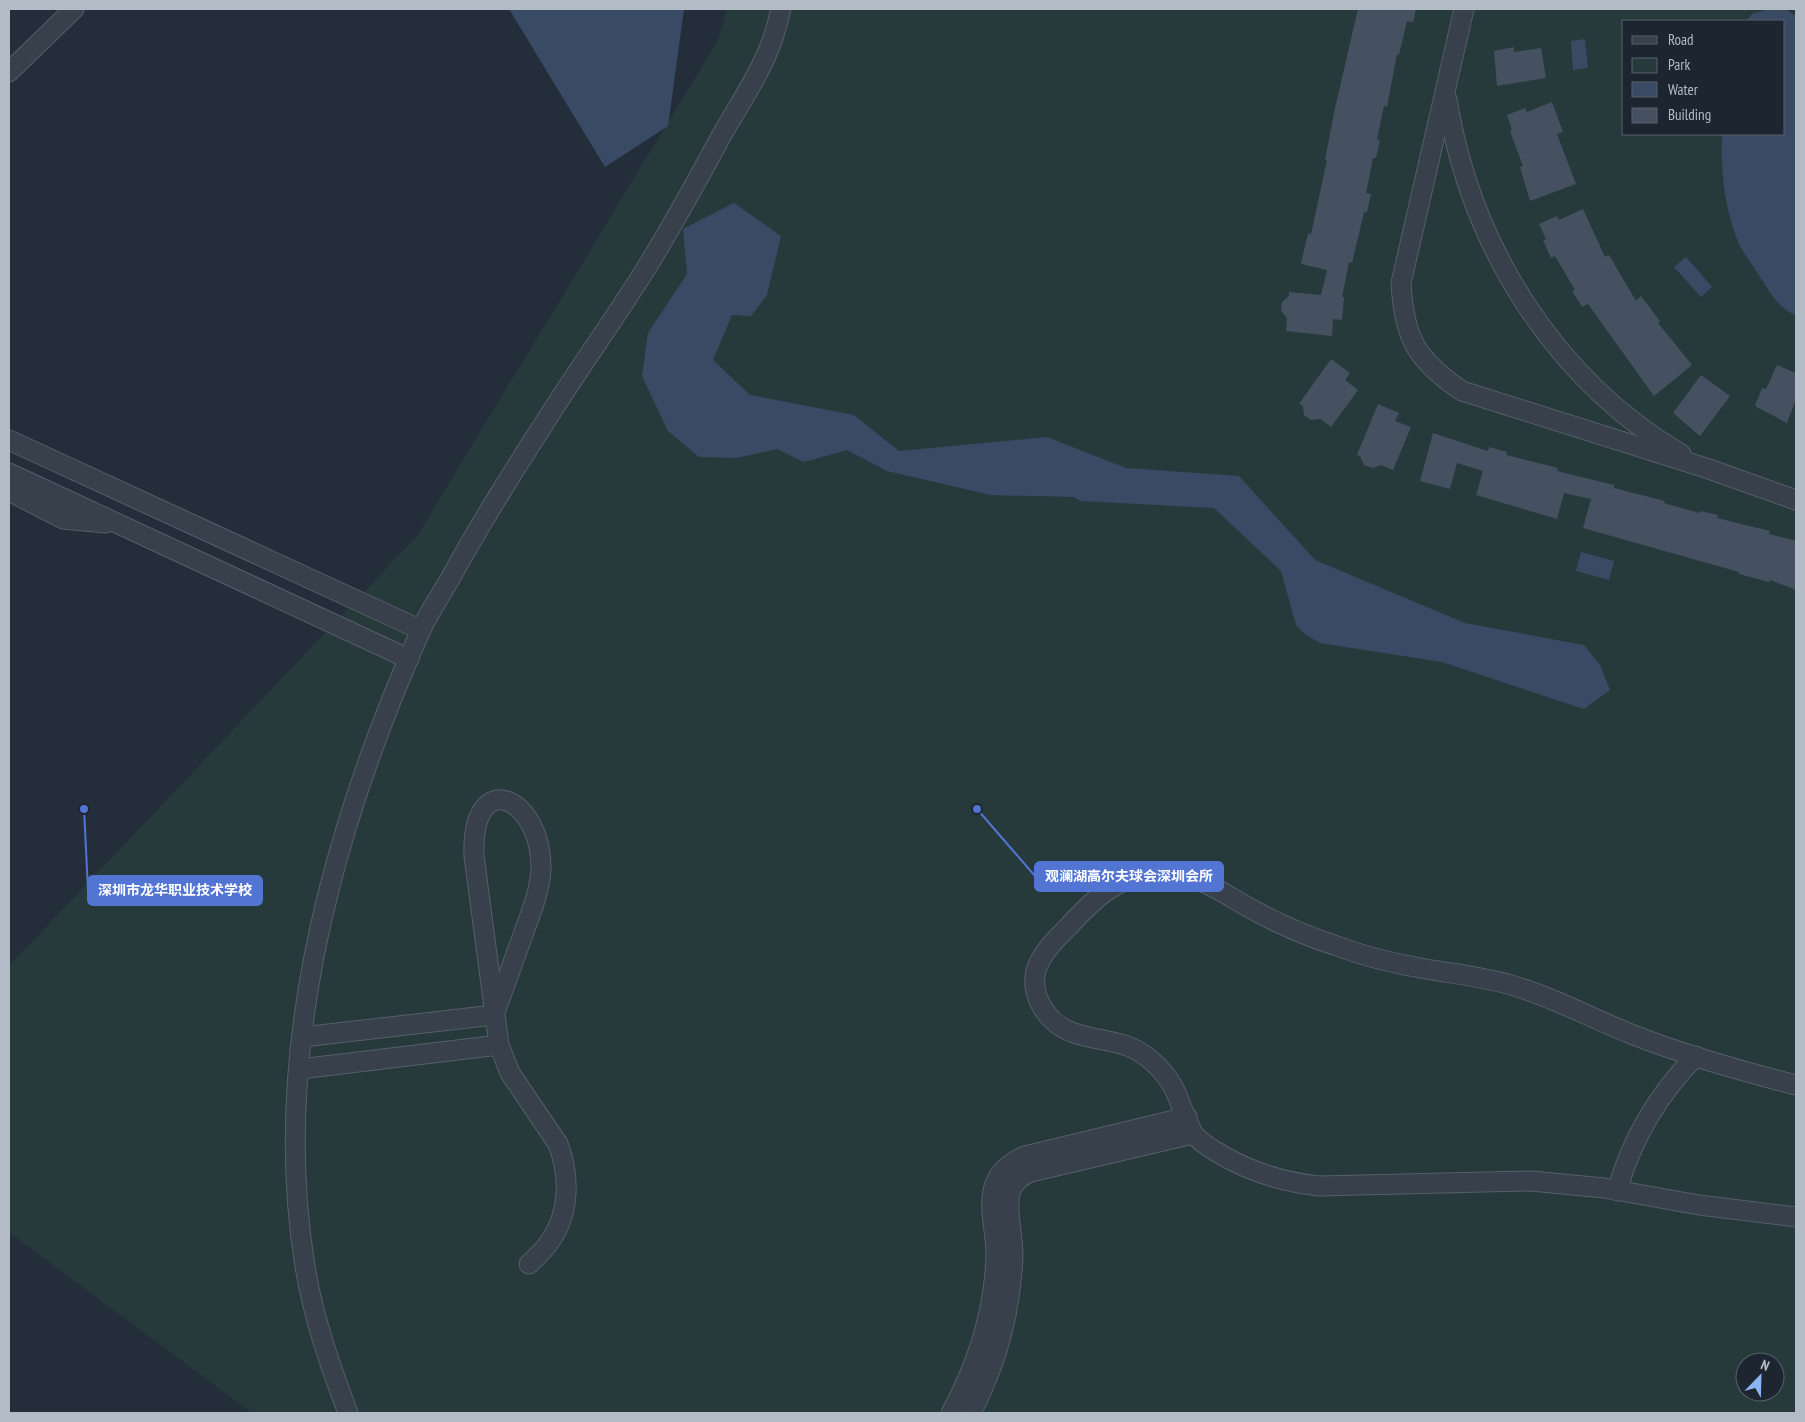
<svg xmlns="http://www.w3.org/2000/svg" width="1805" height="1422" font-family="'PT Sans Narrow','Noto Sans SC',sans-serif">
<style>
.green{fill:#263a3c;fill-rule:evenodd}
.water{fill:#394b64}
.building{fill:#455160}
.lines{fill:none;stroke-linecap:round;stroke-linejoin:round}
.minor-casing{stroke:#565e69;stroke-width:21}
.minor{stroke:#37404b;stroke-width:19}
.leader{fill:none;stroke:#5274d2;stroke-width:2}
.callout-dot{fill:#5274d2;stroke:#1d2530;stroke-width:2}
.callout{fill:#5274d2;stroke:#5274d2;stroke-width:2}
.callout-label{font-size:14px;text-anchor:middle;font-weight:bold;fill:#fff}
</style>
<rect width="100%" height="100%" fill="#242e3b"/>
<path class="green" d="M727,9H1796V1413H252L9,1232V966L417,536L718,40ZM1624,21H1784V134H1624ZM1745,1362H1775V1392H1745Z"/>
<g class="water">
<polygon points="509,9 684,9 668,126 605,167"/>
<path d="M1768,9H1785L1796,16V315C1780,310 1771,294 1762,280C1755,268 1745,256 1739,244C1725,210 1720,171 1722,134H1784V21H1746L1752,14Z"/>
<polygon points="1585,39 1588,68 1573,70 1571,41"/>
<polygon points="734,203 781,236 767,295 751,316 732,315 713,360 750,395 854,415 899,451 1047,437 1126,468 1239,476 1315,560 1465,623 1584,645 1600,665 1610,690 1584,709 1442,662 1320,643 1306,635 1296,625 1281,571 1214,508 1081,501 1074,497 991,495 887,471 847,450 804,462 777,449 736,458 699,457 668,431 642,376 648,333 687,274 683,229"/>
<polygon points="1686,257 1712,287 1701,297 1674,267"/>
<polygon points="1581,552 1614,561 1609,580 1576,571"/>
</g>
<g class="building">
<polygon points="1358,9 1416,9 1413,22 1407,21 1399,55 1397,54 1387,107 1384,106 1377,139 1380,140 1376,158 1373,158 1366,193 1371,194 1367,212 1364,212 1352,263 1349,262 1342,297 1344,297 1342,320 1333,319 1332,336 1286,331 1287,318 1281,311 1282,302 1289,296 1289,292 1321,295 1327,270 1301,264 1308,233 1311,234 1327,160 1325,160 1335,108"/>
<polygon points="1514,47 1514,52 1541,48 1546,78 1497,86 1494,51"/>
<polygon points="1552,102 1563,132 1557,134 1576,184 1530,201 1520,167 1523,166 1510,131 1512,130 1507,115 1525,108 1527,112"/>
<polygon points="1583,209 1605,257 1609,255 1636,301 1641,296 1660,321 1658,323 1692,365 1654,396 1588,304 1582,307 1572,291 1575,290 1555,256 1551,258 1543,240 1546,239 1539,224 1557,216 1559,220"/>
<polygon points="1331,359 1350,373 1345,380 1358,390 1331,427 1321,419 1311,420 1304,415 1303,406 1299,404"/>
<polygon points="1777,365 1796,373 1796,399 1787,423 1755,406 1762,388 1766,389"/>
<polygon points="1701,375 1730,396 1700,436 1673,413"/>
<polygon points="1378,404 1399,413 1395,421 1411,427 1393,470 1381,465 1373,468 1364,465 1360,456 1357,455"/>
<polygon points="1433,433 1488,451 1489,447 1507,452 1506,455 1558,468 1557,471 1614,485 1614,488 1665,501 1664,503 1699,513 1700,511 1718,515 1717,518 1770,531 1769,534 1796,541 1796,590 1770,580 1769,582 1739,574 1739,572 1583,528 1591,499 1564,493 1557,519 1476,495 1483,471 1457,463 1450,489 1420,481"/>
</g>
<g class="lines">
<g class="minor-casing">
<g id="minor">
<path d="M1464,9L1401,283C1404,338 1416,360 1462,391L1706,468L1796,500"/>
<polyline points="9,72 74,9"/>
<path d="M1447,99C1470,244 1553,378 1681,454"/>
<polyline points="9,440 421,630"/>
<polyline points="9,473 409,659"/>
<polyline points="9,491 63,519 106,523"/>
<path d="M302,1037L494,1015C504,987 514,959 524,932C531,912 540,891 541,869C542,797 471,764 474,856L499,1045L510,1073L558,1144C570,1175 570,1213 550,1241C545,1250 536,1257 529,1264"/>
<polyline points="300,1069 499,1045"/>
<path d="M1796,1085C1741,1071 1684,1055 1631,1034C1591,1018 1553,997 1511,985C1483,977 1455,974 1426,969C1396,964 1366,957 1337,946C1309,937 1283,926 1257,912C1224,895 1196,870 1156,873C1117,876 1094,899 1069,926C1059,936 1048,946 1041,959C1024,987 1044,1023 1074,1033C1103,1043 1127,1038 1153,1062C1180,1087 1177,1102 1192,1131C1196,1139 1207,1146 1215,1151C1247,1171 1281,1182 1319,1186L1531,1181L1604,1188L1699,1205L1796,1217"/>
<path d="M1617,1191C1632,1138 1657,1095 1696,1056"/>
<path d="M348,1413C330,1365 313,1317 305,1266C270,1051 333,828 420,632C428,614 440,596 450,579C482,520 518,464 554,408C584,361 617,315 647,267C672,226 696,183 719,140C736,109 758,78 770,46C775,34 778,21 781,9"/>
<path d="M951,1413C978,1363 995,1310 996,1253C996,1231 987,1205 995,1184C1000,1170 1011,1162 1025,1156L1187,1117"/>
<path d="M971,1413C997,1363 1011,1311 1013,1255C1013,1236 1006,1210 1010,1193C1013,1183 1021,1176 1031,1172L1193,1134"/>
</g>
</g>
<use href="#minor" class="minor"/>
</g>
<path class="leader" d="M977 809L1035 876M84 809L88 890"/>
<g class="callout-dot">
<circle cx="977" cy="809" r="5"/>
<circle cx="84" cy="809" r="5"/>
</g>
<g class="callout">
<rect x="1035" y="862" width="188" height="29" rx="5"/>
<rect x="88" y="876" width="174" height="29" rx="5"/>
</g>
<g class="callout-label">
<text x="1129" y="881">观澜湖高尔夫球会深圳会所</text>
<text x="175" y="895">深圳市龙华职业技术学校</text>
</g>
<rect width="1805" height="1422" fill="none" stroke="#b3bbc7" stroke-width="20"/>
<rect x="1622" y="20" width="162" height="115" fill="#1d2530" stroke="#59616c"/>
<rect x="1632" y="36" width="25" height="8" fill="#37404b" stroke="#59616c"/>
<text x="1668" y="45" font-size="15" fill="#b3bbc7">Road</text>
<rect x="1632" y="58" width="25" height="15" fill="#263a3c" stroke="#59616c"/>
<text x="1668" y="70" font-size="15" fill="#b3bbc7">Park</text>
<rect x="1632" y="82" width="25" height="15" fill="#394b64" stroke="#59616c"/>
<text x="1668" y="95" font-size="15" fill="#b3bbc7">Water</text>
<rect x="1632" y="108" width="25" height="15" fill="#455160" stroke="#59616c"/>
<text x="1668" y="120" font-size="15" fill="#b3bbc7">Building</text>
<g transform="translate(1760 1377) rotate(23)"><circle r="24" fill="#1d2530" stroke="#59616c"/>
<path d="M0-4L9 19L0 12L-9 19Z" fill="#8bb4f4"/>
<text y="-8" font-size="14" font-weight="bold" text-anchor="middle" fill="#b3bbc7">N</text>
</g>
</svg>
